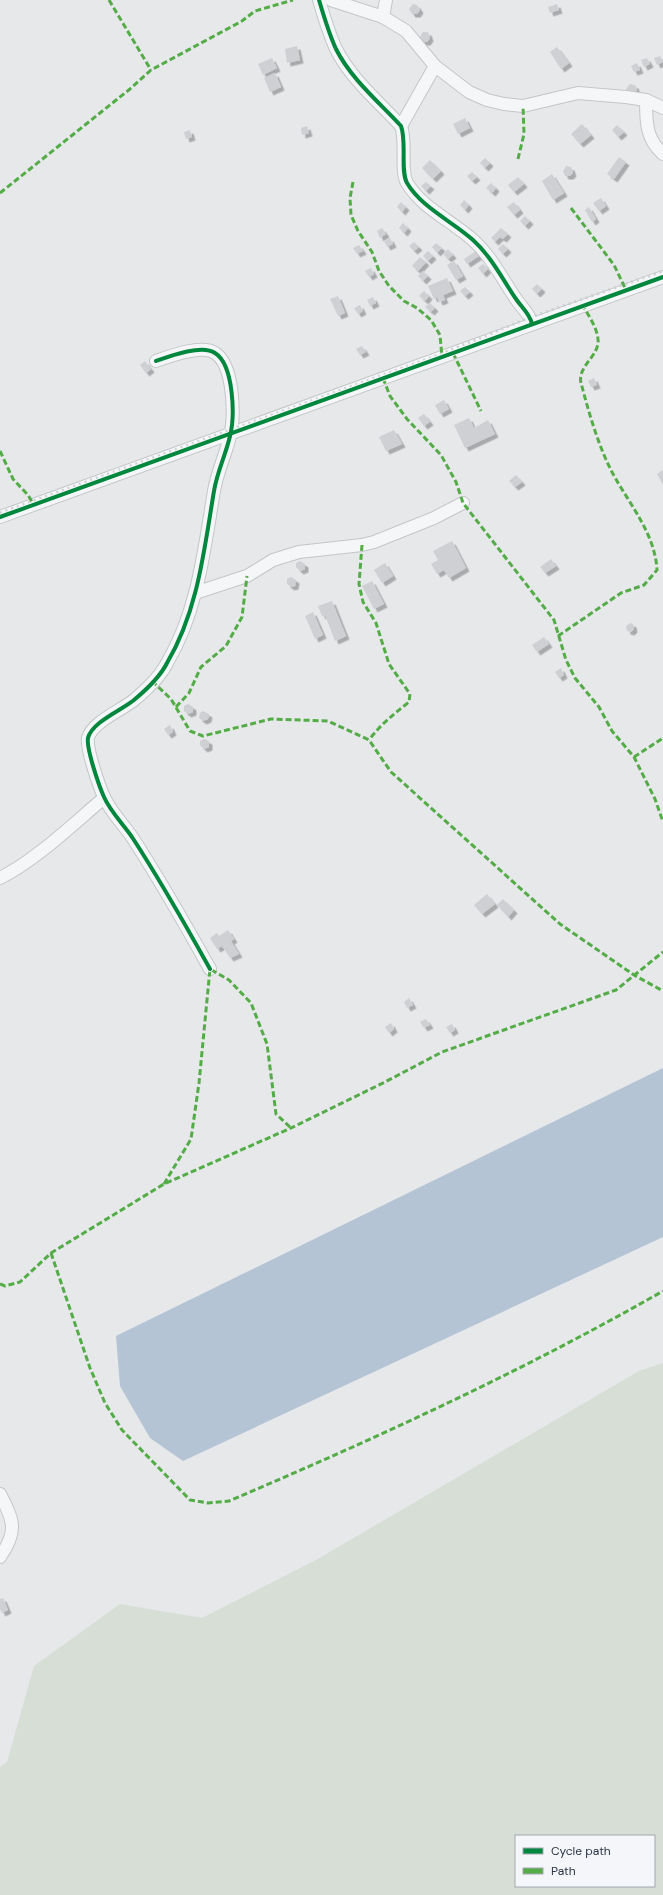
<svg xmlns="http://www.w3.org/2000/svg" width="663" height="1895" font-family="'DM Sans',sans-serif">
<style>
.green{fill:#d6ded6;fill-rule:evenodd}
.water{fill:#b4c4d5}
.building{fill:#ced0d3;filter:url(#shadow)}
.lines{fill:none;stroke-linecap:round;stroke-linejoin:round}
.street-casing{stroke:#c4c6c8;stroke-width:14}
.street{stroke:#f5f6f7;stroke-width:12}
.rail{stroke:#cecfd2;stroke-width:3;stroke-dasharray:2 4;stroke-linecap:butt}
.quiet{stroke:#54ac47;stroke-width:3;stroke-dasharray:6 3;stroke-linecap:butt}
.cycleway-casing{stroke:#f4f6f9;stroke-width:6}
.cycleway{stroke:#00873e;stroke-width:4}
</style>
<defs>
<filter id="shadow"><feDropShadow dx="3.5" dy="3.5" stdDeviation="0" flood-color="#0004"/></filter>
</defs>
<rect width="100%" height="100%" fill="#e6e8ea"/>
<path class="green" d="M663,1363V1895H0V1767L7,1762L34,1666L120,1604L202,1618L316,1560L639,1371ZM516,1836H654V1886H516Z"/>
<polygon class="water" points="663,1068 663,1237 183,1461 150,1438 120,1386 116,1336"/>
<g class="building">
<polygon points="413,4 417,5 420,10 417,14 412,14 409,9"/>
<polygon points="557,4 559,10 550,13 548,7"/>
<polygon points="423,32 428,32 430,38 427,42 422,42 420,37"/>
<polygon points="297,46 300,60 287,63 285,49"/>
<polygon points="557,47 569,63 561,69 550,52"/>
<polygon points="660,56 663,62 657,65 654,58"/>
<polygon points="272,58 277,68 263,75 258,64"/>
<polygon points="647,58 650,64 644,67 641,60"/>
<polygon points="637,63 640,70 634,72 631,66"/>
<polygon points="275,73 281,87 270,92 264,78"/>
<polygon points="630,84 635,85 637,90 634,94 629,94 626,89"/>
<polygon points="465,118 470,128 458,134 453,124"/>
<polygon points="582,124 591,135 580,144 571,134"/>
<polygon points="617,125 624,132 618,137 612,130"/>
<polygon points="307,126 309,133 302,135 301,128"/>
<polygon points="190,130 192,137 186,139 184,132"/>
<polygon points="619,157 626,162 614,179 607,174"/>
<polygon points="485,158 490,163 485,168 480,163"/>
<polygon points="430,160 441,171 433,179 422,168"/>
<polygon points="566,166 571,167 573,173 570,176 565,176 563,171"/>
<polygon points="472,172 477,177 472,181 467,176"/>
<polygon points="552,174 564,193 553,200 542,181"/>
<polygon points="518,177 524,184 514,192 508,185"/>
<polygon points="426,182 431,186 426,191 421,186"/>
<polygon points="491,183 496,188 492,193 486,188"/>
<polygon points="601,198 606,206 599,211 593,203"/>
<polygon points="464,200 469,205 465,210 460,205"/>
<polygon points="401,202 406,207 402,212 397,207"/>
<polygon points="514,202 520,210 514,215 507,207"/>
<polygon points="589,207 596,219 592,222 585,210"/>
<polygon points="525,216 530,221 525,226 520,221"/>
<polygon points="403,223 408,228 404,233 399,228"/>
<polygon points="382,228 386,234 380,238 377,231"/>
<polygon points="501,228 508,234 503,239 500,237 495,242 491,238"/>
<polygon points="390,238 393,244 387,247 384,241"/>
<polygon points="414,242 419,247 414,251 409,246"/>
<polygon points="436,243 442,248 437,253 432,247"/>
<polygon points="503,244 508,249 503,254 498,249"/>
<polygon points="359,245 363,251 357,254 353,248"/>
<polygon points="448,249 453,255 448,259 443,254"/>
<polygon points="428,251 433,256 428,261 423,256"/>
<polygon points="476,251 479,256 467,264 464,259"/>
<polygon points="420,257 426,262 418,271 412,266"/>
<polygon points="454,261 463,276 456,280 447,265"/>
<polygon points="483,264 488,269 483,274 478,268"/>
<polygon points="371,268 374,274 369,277 365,271"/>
<polygon points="423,271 428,276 423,281 418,276"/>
<polygon points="447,278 453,291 443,295 445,300 439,302 437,297 434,299 428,286"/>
<polygon points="537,284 542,289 537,294 532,289"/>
<polygon points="465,287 470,292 465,296 460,291"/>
<polygon points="424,291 429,296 425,301 419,296"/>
<polygon points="338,296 345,313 338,316 330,299"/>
<polygon points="373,297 376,303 370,306 367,300"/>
<polygon points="430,303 435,308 431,312 425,307"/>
<polygon points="360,305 363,311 358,314 354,308"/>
<polygon points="362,346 366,352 360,355 356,349"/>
<polygon points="145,361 151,369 146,373 140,365"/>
<polygon points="594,378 597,385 591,387 588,381"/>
<polygon points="444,400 449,409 440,414 435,405"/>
<polygon points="424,414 430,422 424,426 418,418"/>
<polygon points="469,418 474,428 488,420 495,434 465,448 454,425"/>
<polygon points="394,430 402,444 386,451 379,437"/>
<polygon points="663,470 663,485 657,474"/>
<polygon points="516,475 522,482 515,487 509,481"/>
<polygon points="452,541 466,568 449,578 444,570 437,574 431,564 438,560 433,551"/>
<polygon points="551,559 556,566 545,573 540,567"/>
<polygon points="300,561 305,564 305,569 300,571 296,567 296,563"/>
<polygon points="385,563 393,576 382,583 374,570"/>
<polygon points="291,577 296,580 295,586 291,587 287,584 287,579"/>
<polygon points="372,581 384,604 374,609 362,586"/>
<polygon points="332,601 346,636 335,641 325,615 322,616 318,606"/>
<polygon points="313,612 323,635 315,639 305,616"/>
<polygon points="630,623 633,624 634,629 631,632 627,631 626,626"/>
<polygon points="544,637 549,644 537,652 532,645"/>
<polygon points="561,668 564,675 559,678 555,672"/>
<polygon points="188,704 193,707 193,712 188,714 184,711 184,706"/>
<polygon points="203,711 209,714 208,719 203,721 199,718 200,713"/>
<polygon points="170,725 173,732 168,735 164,729"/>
<polygon points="204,739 209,741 209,747 204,749 200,745 200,741"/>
<polygon points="487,894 495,904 482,914 474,905"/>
<polygon points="503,899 514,910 508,917 497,905"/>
<polygon points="228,930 234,939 231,941 239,954 230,958 222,946 217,949 210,938 217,933 219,936"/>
<polygon points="409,998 413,1005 407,1008 404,1002"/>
<polygon points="426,1019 430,1025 424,1028 420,1022"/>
<polygon points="391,1023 394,1029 389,1033 385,1027"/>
<polygon points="452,1024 455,1030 450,1033 446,1027"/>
<polygon points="3,1598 8,1610 2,1613 0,1609 0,1599"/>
</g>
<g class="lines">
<g class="street-casing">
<g id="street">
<path d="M319,0C324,17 329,34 336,49C351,79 379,102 401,126C407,142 400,171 407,183C422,208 452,221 473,240C491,256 503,280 516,299C522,308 530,314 532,324"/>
<polyline points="331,0 383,17 406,31 435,66 469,92 487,100 504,104 523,106 578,93 626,97 646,100 663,108"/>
<polyline points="383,17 386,0"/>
<path d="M646,100C646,122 646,139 663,154"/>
<polyline points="401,126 435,66"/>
<path d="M156,361C170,356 202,344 215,353C234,365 235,416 230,436C226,454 217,472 214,491C204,550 198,611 167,663C160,677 146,690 134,700C122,710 92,722 88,738C86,748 99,786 104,797C110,811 123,824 132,837C160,880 185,924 210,969"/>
<polyline points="0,517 663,277"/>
<polyline points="195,593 247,576 273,560 299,552 362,545 374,542 434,518 463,503"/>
<path d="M0,878C35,861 74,823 104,798"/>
<path d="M0,1494C14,1521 18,1531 0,1557"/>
</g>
</g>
<use href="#street" class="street"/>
<polyline class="rail" points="0,513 441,354 531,317 663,271"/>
<g class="quiet">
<polyline points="109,0 151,70"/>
<polyline points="518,159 524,134 523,106"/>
<polyline points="353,182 350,198 351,215 358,231 372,252 379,271 389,286 404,301 417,308 431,320 440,335 442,357"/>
<polyline points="0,193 130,89 151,70 242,21 255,11 293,0"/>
<polyline points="571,208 614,265 626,290"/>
<polyline points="453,353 481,411"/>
<polyline points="383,378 390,396 407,419 441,455 456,482 463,503 554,620 566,660 575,678 599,707 612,731 634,757 655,799 663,822"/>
<polyline points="0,451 13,479 28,495 34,505"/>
<path d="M362,545L359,584L363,602L376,623L389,664L410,694L409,702C394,714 380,725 369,740"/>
<path d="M558,636L621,593L644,585L657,570C655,533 629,504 612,472C598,445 589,413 581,383C577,366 600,356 598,339C597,328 589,316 583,306"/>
<polyline points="152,681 171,699 190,731 203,736 271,719 328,721 369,740 391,772 560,924 634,975 663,991"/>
<polyline points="176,707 189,693 201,667 226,646 242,617 247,576"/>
<polyline points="634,757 663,738"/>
<polyline points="164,1184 191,1139 199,1083 210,969 229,980 251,1003 267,1044 276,1114 291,1128"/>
<path d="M51,1253L90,1368L105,1403L122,1430L190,1500L208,1503L229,1501C377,1438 523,1371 663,1291"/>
<polyline points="0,1284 5,1286 20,1282 51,1253 164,1184 291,1128 385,1082 442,1052 616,990 663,952"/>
</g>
<g class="cycleway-casing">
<g id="cycleway">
<path d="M319,0C324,17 329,34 336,49C351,79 379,102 401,126C407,142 400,171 407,183C422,208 452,221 473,240C491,256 503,280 516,299C522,308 530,314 532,324"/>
<path d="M156,361C170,356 202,344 215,353C234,365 235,416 230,436C226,454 217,472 214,491C204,550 198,611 167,663C160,677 146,690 134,700C122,710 92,722 88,738C86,748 99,786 104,797C110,811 123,824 132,837C160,880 185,924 210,969"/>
<polyline points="0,517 663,277"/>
</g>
</g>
<use href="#cycleway" class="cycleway"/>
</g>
<rect x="515" y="1835" width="140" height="52" fill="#f4f6f9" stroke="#a4a8b1"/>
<rect x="523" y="1848" width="20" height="6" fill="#00873e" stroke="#a4a8b1"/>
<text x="551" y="1855" font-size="12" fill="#2b3445">Cycle path</text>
<rect x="523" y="1868" width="20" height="6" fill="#54ac47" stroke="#a4a8b1"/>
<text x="551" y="1875" font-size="12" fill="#2b3445">Path</text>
</svg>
